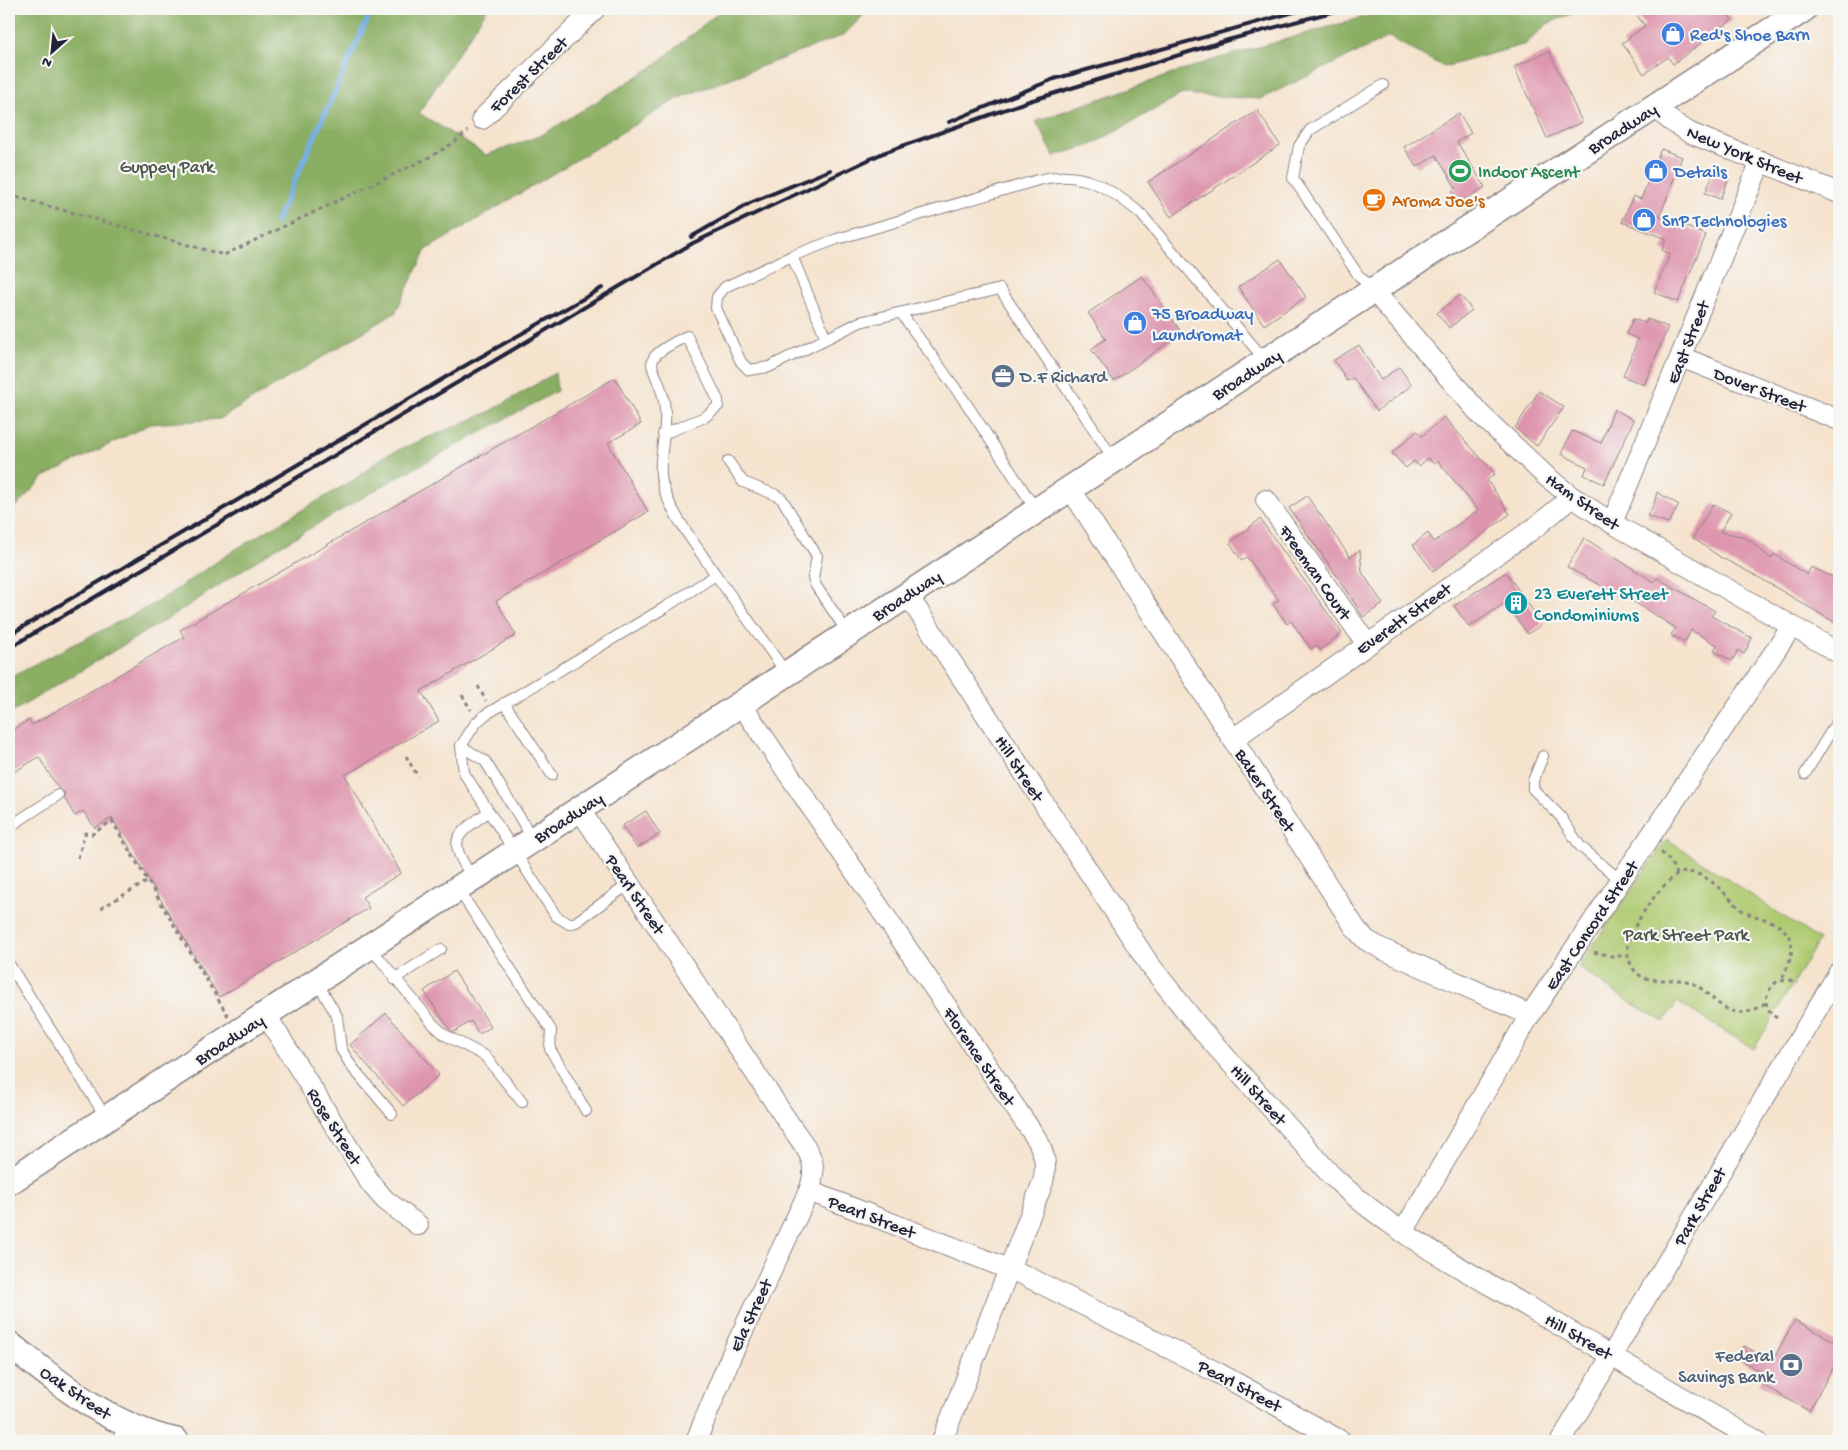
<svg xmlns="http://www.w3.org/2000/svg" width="1848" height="1450" font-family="'Gochi Hand',sans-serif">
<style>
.green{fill:#aeca70;stroke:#687656}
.forest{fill:#8aae62;stroke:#56684e}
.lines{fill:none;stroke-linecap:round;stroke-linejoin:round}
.stream{stroke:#75afe6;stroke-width:5}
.building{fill:#de96ae}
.service-casing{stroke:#8c8284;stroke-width:12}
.minor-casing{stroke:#8c8284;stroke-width:22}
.tertiary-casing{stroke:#8c8284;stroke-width:28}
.path{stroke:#8c8284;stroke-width:3;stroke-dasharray:4 4;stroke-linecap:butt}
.service{stroke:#fff;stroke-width:10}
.minor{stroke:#fff;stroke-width:20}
.tertiary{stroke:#fff;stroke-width:25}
.rail{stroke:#22223b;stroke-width:4}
.labels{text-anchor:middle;stroke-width:4.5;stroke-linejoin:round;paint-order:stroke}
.shop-label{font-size:18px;fill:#366cbe;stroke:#f6f6f2;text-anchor:start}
.street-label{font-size:18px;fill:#22223b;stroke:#f6f6f2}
.park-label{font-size:18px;fill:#4c544b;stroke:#f6f6f2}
.leisure-label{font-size:18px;fill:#27864d;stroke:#f6f6f2;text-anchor:start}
.food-label{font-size:18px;fill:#c56008;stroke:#f6f6f2;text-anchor:start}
.service-label{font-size:18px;fill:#4e5e75;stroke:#f6f6f2;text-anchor:start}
.culture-label{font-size:18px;fill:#0d838f;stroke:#f6f6f2;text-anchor:start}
</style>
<rect width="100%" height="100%" fill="#f6f6f2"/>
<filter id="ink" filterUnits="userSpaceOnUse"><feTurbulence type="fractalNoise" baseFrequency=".02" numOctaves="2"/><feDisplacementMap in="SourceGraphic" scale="10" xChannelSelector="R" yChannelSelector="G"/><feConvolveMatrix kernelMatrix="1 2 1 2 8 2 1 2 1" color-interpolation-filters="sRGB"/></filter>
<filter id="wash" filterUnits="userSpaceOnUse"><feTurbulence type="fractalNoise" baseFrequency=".0096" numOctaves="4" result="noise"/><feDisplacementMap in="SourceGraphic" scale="20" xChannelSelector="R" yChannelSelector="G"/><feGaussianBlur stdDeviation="1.12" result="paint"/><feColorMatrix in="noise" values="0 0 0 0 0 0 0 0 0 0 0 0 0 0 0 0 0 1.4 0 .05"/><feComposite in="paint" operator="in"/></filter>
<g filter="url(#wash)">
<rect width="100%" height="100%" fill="#f5e3ce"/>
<polygon class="green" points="1667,839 1819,940 1754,1049 1677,1002 1664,1022 1625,999 1578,967"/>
<g class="forest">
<polygon points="14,9 487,9 419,113 486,155 542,135 651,68 723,9 869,9 844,35 679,98 426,250 395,313 220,419 150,424 44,477 9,514 9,19"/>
<polygon points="1392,9 1583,9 1547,24 1526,44 1444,67 1389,37 1260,99 1182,94 1091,145 1054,156 1036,121 1210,61"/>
<polygon points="555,373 557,391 389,482 265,555 180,611 9,714 9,677 154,604 236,549 355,479 384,456 491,411"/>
</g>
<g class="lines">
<polyline class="stream" points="276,222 372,9"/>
</g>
<g id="blocks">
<g class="building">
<polygon points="1632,9 1724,9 1732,20 1673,64 1668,57 1644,74 1622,43 1645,26"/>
<polygon points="1549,51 1582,122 1547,138 1514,67"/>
<polygon points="1257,110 1280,145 1171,217 1148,182"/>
<polygon points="1459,113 1471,133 1457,142 1485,187 1459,203 1452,191 1456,188 1436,155 1417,167 1404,147"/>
<polygon points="1661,149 1682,157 1660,216 1706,235 1678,302 1654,292 1670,254 1662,250 1666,239 1622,222 1633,196 1641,199"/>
<polygon points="1714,172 1729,178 1720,199 1705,193"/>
<polygon points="1280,259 1306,297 1264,325 1238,287"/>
<polygon points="1142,276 1182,333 1114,381 1091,349 1106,339 1088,313"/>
<polygon points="1460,295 1472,310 1449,328 1437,313"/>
<polygon points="1633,319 1645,323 1647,319 1668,327 1644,385 1623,376 1638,339 1626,334"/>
<polygon points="1359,345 1381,380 1399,367 1412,385 1377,411 1353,378 1347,381 1334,360"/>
<polygon points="615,378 641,424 608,443 648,512 496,601 516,635 421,691 439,721 345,775 401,873 362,897 369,908 219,997 112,818 95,828 83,811 75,816 64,798 64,792 58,788 39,757 9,775 9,732 29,720 32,725 184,637 180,630"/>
<polygon points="1539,391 1564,407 1537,446 1515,428"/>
<polygon points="1614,409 1634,420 1604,484 1584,475 1587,467 1561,454 1572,431 1601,443"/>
<polygon points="1444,417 1495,474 1487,480 1510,514 1433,571 1413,545 1428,533 1434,542 1478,510 1438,461 1434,464 1428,458 1419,466 1414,461 1406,468 1392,453 1417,431 1422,436"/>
<polygon points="1657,492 1679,505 1669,523 1647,516 1654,504"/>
<polygon points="1307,496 1350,557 1360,550 1362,572 1383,604 1363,617 1346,589 1289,508"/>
<polygon points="1713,504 1731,513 1720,532 1742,536 1752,542 1771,559 1774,554 1807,575 1811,567 1839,580 1839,625 1753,574 1720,557 1693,538"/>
<polygon points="1260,519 1342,633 1320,650 1317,645 1311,649 1291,621 1287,624 1273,604 1279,600 1247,557 1242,561 1230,543"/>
<polygon points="1584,538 1654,582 1657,578 1715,611 1711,616 1752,638 1744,654 1738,650 1732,661 1714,651 1717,645 1691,630 1685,642 1671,635 1676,628 1623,595 1622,597 1567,567"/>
<polygon points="1506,572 1542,624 1528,634 1505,603 1469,627 1454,606"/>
<polygon points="646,811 660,834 637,848 622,826"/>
<polygon points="454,971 491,1027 479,1034 471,1021 454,1032 450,1030 424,991"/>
<polygon points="386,1013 439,1075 403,1106 350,1045"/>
<polygon points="1795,1320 1839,1344 1839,1357 1809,1411 1759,1383 1765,1374 1737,1358 1744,1346 1772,1361"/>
</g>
</g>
</g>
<g filter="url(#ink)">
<use href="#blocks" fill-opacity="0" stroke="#8c8284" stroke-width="1"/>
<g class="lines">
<g class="service-casing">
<g id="service">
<polyline points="792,256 826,338"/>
<polyline points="1374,290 1359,276 1293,178 1299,146 1310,130 1383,85"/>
<polyline points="901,313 966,403 1036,510"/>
<path d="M663,434L705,417L718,406V400L687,336C627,365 662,363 665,410C667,432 659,453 661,475C663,505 699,549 716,575"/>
<path d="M1113,458L1000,289L860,322L769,367L749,370L741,362L716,308L717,297L725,287L792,256L837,239L1038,180C1081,169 1109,187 1141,214L1266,361"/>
<polyline points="728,461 743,482 776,495 782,499 817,556 813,578 816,586 848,633"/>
<polyline points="504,703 552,775"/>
<polyline points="461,746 475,724 485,715 664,608 716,575 787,674"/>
<polyline points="1543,756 1533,781 1533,789 1560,816 1580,846 1621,881"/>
<polyline points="1805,774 1839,718"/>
<polyline points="9,827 58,795"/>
<polyline points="533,839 485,761 461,746 464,773 556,916 569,924 576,922 629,884"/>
<path d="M473,879C448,839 452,838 488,812"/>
<polyline points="458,889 551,1030 550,1049 586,1111"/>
<polyline points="370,947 433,1024 445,1035 485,1056 522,1102"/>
<polyline points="9,964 107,1119"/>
<polyline points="394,979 441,949"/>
<polyline points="317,982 337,1016 341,1049 352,1067 392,1114"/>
</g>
</g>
<g class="minor-casing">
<g id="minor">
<polyline points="1655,107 1671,121 1690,133 1839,193"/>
<polyline points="482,119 595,9"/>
<polyline points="1374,291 1480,414 1547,477 1572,497 1612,523 1839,653"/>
<polyline points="1681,357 1839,420"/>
<polyline points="1070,488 1356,929 1366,940 1382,949 1530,1015"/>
<polyline points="1266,500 1367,644"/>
<polyline points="1612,523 1761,161"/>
<path d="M907,594L1149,964L1197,1025L1331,1175C1389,1231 1463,1269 1532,1309C1607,1353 1682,1398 1757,1441"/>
<path d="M741,704L1038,1141C1045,1156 1047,1166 1043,1182L942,1441"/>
<polyline points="1233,739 1537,526 1572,497"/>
<path d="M580,810L788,1122C805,1148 821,1159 809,1191L731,1356L696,1441"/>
<polyline points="266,1015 371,1184 385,1200 418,1225"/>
<polyline points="809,1191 1024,1275 1218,1373 1341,1441"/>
<polyline points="1403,1232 1530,1015 1792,626"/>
<polyline points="122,1441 133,1428"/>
<polyline points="1561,1441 1839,972"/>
</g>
</g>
<g class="tertiary-casing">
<g id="tertiary">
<polyline points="9,1182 1804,9"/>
<path d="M9,1344C60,1384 111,1427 176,1441"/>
</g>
</g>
<g class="path">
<polyline points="9,195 224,255 430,157 456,141 468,131"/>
<polyline points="478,686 486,701"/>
<polyline points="462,695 471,710"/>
<polyline points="406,756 418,777"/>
<polyline points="1661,852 1670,861 1677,875"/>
<polyline points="78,858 85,833 92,834 112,821 228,1016"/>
<polyline points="101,908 148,881"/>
<polyline points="1594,952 1611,956 1629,956"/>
<path d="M1765,1003C1757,1009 1748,1014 1737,1012C1718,1010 1708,989 1690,982C1670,975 1640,990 1630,962C1627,956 1627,946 1629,940C1634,923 1667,872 1686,872C1711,873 1725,896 1742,910C1750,916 1761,917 1770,921C1800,934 1794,957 1781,980"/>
<path d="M1777,1018C1761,1008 1764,991 1778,981L1790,980L1797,983"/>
</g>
<use href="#service" class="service"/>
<use href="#minor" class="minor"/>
<use href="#tertiary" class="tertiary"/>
<g class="rail">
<polyline points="949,122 1054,79 1305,9"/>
<polyline points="691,237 750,203 830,170"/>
<polyline points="9,635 468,364 602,288"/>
<polyline points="9,648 693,243 883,153 1026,102 1228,40 1343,9"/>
</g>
</g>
</g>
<defs>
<g id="shop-disc" transform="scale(1.25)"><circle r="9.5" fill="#3f7fe0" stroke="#f6f6f2"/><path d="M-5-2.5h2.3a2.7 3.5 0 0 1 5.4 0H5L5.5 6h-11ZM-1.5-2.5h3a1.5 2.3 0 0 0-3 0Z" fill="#fff"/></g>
<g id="stadium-disc" transform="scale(1.25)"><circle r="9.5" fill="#2e9e5b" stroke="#f6f6f2"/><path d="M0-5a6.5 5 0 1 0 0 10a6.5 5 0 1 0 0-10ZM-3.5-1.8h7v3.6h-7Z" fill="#fff"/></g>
<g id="cafe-disc" transform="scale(1.25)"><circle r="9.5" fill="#e8710a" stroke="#f6f6f2"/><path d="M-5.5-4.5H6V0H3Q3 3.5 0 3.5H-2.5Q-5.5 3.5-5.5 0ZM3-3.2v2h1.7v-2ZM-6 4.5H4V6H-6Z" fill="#fff"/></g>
<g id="office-disc" transform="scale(1.25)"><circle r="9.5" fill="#5c6f8a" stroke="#f6f6f2"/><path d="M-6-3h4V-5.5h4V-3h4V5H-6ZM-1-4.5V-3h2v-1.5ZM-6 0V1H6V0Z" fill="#fff"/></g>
<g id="building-disc" transform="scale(1.25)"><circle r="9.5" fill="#0f9aa8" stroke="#f6f6f2"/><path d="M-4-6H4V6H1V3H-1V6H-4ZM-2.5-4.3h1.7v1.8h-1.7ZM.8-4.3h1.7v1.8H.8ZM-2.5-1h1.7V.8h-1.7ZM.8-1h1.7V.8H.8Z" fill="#fff"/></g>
<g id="bank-disc" transform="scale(1.25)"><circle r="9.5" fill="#5c6f8a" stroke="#f6f6f2"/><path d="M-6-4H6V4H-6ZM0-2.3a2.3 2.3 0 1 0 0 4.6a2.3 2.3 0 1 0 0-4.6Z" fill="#fff"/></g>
</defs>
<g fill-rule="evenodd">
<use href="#shop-disc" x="1673" y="34"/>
<use href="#stadium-disc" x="1460" y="171"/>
<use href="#shop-disc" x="1656" y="171"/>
<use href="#cafe-disc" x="1374" y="200"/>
<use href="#shop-disc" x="1644" y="220"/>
<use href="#shop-disc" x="1135" y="323"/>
<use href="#office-disc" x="1003" y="376"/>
<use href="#building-disc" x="1516" y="603"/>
<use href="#bank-disc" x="1791" y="1365"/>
</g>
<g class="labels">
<g class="shop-label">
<text x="1690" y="40">Red's Shoe Barn</text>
<text x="1674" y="177">Details</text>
<text x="1662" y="226">SnP Technologies</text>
<text x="1152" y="319">75 Broadway<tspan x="1152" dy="21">Laundromat</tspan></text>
</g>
<g class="street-label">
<text transform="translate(528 74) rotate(-44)" y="6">Forest Street</text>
<text transform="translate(1622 128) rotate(-33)" y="6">Broadway</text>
<text transform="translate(1745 154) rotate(23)" y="6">New York Street</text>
<text transform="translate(1687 342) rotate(-68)" y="6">East Street</text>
<text transform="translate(1246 374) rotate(-33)" y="6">Broadway</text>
<text transform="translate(1760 389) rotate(21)" y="6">Dover Street</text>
<text transform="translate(1583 501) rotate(35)" y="6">Ham Street</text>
<text transform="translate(1316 572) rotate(55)" y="6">Freeman Court</text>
<text transform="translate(906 595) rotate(-33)" y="6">Broadway</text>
<text transform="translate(1403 618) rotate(-35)" y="6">Everett Street</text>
<text transform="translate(1020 768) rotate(57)" y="6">Hill Street</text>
<text transform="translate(1266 790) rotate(57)" y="6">Baker Street</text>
<text transform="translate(568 817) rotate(-33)" y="6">Broadway</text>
<text transform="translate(636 894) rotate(56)" y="6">Pearl Street</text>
<text transform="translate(1591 925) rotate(-56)" y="6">East Concord Street</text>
<text transform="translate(229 1039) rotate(-33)" y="6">Broadway</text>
<text transform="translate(980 1056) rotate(56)" y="6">Florence Street</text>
<text transform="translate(1259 1094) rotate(48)" y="6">Hill Street</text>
<text transform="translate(335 1126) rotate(58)" y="6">Rose Street</text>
<text transform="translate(1699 1206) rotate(-60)" y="6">Park Street</text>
<text transform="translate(872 1216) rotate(21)" y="6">Pearl Street</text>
<text transform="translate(750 1315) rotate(-65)" y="6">Ela Street</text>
<text transform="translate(1579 1336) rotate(30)" y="6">Hill Street</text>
<text transform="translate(1240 1385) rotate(28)" y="6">Pearl Street</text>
<text transform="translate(76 1392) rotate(34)" y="6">Oak Street</text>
</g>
<g class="park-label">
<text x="167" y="172">Guppey Park</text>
<text x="1686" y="940">Park Street Park</text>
</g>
<g class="leisure-label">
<text x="1478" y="177">Indoor Ascent</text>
</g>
<g class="food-label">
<text x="1392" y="206">Aroma Joe's</text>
</g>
<g class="service-label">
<text x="1020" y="382">D.F Richard</text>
<text x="1774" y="1361" text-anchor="end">Federal<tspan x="1774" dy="21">Savings Bank</tspan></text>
</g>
<g class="culture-label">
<text x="1534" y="599">23 Everett Street<tspan x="1534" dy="21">Condominiums</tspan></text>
</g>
</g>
<rect width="1848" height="1450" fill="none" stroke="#f6f6f2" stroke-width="30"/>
<g transform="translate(52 52) rotate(207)" stroke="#f6f6f2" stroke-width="4" paint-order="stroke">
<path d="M0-4L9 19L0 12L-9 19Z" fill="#22223b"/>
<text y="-8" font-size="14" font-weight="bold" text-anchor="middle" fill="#22223b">N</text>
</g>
</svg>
